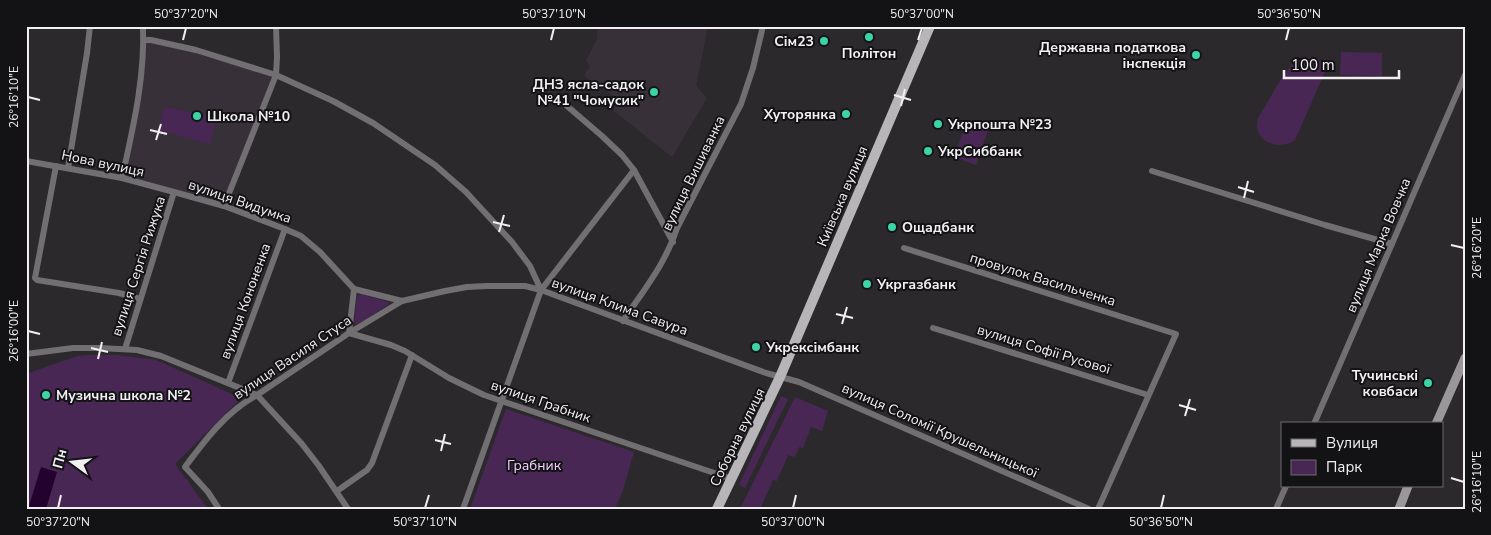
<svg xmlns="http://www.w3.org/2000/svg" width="1491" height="535" font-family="'Nunito Sans',sans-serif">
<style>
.built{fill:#373039}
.green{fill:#492755}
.water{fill:#24022e}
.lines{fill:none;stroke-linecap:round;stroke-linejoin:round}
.minor{stroke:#716f72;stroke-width:6}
.secondary{stroke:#99979a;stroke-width:9}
.primary{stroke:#b8b5b9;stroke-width:10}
.ticks{fill:none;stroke:#f1eff2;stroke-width:2}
.poi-dot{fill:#3bd4a4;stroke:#131214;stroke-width:2}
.labels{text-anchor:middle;stroke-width:4;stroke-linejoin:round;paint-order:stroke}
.poi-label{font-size:14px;font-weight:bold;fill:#f1eff2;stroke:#131214;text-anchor:start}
.street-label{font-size:14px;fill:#f1eff2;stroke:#131214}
.park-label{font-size:14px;fill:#f3d1ff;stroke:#131214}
.neatline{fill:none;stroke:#f1eff2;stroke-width:2}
.ticks-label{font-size:12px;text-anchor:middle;fill:#f1eff2}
</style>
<rect width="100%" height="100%" fill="#2c292d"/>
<g class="built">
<polygon points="598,26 708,26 696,86 707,98 672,157 614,111 617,98 584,76 590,66 586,61 597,39"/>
<polygon points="144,40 151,40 276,75 224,206 122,178 131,136"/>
</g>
<g class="green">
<polygon points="1341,52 1382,53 1382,76 1340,75"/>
<path d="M1311,57L1318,59L1324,64L1325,72L1295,140C1282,150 1258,144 1257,126C1257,123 1258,121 1258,118C1267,105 1284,69 1296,62C1301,59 1305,58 1311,57Z"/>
<polygon points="164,107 217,117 210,144 158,130"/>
<polygon points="966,123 988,130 976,165 954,157"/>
<polygon points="360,294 388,302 389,304 365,320 356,324 354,323 357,297"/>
<polygon points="91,355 118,355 156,360 241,398 175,464 185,478 188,480 189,483 208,509 26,509 26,374 77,356"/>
<polygon points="781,396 788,399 745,488 739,485"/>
<polygon points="795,397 828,411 822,431 811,427 803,448 799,447 795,457 788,455 777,481 773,480 760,509 740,509"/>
<polygon points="506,409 634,452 622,493 615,509 470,509"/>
</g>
<polygon class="water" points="41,467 57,472 46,509 28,509"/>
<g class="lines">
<g class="minor">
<polyline points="26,27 27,26"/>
<polyline points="144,40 151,40 196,50 276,75 333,101 373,123 435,165 466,192 512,242 530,266 541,290"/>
<polyline points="567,106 602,136 622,155 634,170 673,242"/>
<polyline points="26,161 122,178 174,192 224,206 285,229 301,236 320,252 354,289 402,301 445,291 467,287 487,286 525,286 541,290 766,373 799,382 1089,509"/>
<polyline points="56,166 35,278 37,280 119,293 140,299"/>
<polyline points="68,168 87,53 90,26"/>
<polyline points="1152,171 1325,225 1392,244"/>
<path d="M122,178C133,128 145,78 143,26"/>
<polyline points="224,206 276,75 277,57 276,26"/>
<polyline points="904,248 1176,334 1098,509"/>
<path d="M623,321C643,291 666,263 677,228L741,104L753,68L763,26"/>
<polyline points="933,328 1148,395"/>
<polyline points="349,333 391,345 405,351 449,378 484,395 732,479"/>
<polyline points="349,333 354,289"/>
<polyline points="125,349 174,192"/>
<polyline points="26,354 73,348 100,348 137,350 161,356 257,395 302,444 319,466 348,509"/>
<polyline points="228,383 285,229"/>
<polyline points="1314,424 1465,75"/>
<polyline points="337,491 367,470 372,463 412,355"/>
<path d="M219,509L208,492L185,467C205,440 227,411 257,395L349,333L402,301"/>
<polyline points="463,509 541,290 634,170"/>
<polyline points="1276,509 1286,486"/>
</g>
<g class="secondary">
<polyline points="1436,424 1465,358"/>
<polyline points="1399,509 1408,486"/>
</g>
<polyline class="primary" points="717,509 780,377 930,26"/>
</g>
<path class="ticks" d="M183,40L186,28M551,40L554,28M918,40L922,28M1286,40L1289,28M894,95L911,100M28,97L40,100M901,106L905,89M150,130L167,134M156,140L161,124M1238,187L1254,192M1244,198L1248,181M493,222L510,226M499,232L504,215M1451,245L1464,248M836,314L853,318M842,324L847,307M28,331L40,334M91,348L108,352M98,359L102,342M1179,405L1196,410M1185,416L1190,399M435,440L451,444M441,451L445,434M1451,478L1464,482M58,508L61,495M425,508L429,495M793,508L796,495M1161,508L1164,495"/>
<g class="poi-dot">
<circle cx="869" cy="37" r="5"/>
<circle cx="824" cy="41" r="5"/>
<circle cx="1196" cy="55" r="5"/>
<circle cx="654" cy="92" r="5"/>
<circle cx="846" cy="114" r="5"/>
<circle cx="197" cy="116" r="5"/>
<circle cx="938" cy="124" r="5"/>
<circle cx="928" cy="151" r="5"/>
<circle cx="892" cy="227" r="5"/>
<circle cx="867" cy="284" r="5"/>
<circle cx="756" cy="347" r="5"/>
<circle cx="1428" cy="383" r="5"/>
<circle cx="46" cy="395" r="5"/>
</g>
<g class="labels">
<g class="poi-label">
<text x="814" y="46" text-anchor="end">Сім23</text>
<text x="1186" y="52" text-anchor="end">Державна податкова<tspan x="1186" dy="16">інспекція</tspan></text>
<text x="869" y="58" text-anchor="middle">Політон</text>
<text x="644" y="89" text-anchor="end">ДНЗ ясла-садок<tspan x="644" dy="16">№41 "Чомусик"</tspan></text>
<text x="836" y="119" text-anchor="end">Хуторянка</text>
<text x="207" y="121">Школа №10</text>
<text x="948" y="129">Укрпошта №23</text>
<text x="938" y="156">УкрСиббанк</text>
<text x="902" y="232">Ощадбанк</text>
<text x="877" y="289">Укргазбанк</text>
<text x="766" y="352">Укрексімбанк</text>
<text x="1418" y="380" text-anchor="end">Тучинські<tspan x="1418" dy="16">ковбаси</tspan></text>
<text x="56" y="400">Музична школа №2</text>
</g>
<g class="street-label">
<text transform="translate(103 163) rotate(12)" y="5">Нова вулиця</text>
<text transform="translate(693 173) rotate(-64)" y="5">вулиця Вишиванка</text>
<text transform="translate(842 196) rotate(-67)" y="5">Київська вулиця</text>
<text transform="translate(240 201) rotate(19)" y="5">вулиця Видумка</text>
<text transform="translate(1378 245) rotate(-67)" y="5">вулиця Марка Вовчка</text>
<text transform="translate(138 266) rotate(-72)" y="5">вулиця Сергія Рижука</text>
<text transform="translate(1043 279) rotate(17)" y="5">провулок Васильченка</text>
<text transform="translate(245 301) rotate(-70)" y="5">вулиця Кононенка</text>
<text transform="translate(620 306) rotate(20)" y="5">вулиця Клима Савура</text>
<text transform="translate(1044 349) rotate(17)" y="5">вулиця Софії Русової</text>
<text transform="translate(292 357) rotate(-34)" y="5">вулиця Василя Стуса</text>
<text transform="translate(541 401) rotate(19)" y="5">вулиця Грабник</text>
<text transform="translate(940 430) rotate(24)" y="5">вулиця Соломії Крушельницької</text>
<text transform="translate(737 437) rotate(-64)" y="5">Соборна вулиця</text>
</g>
<g class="park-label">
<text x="534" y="470">Грабник</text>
</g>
</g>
<rect width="1491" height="535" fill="none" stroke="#131214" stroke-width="55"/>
<rect x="1281" y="422" width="162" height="65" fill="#131214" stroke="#6c6a6d"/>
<rect x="1291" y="439" width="25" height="8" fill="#b8b5b9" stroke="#6c6a6d"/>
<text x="1326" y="448" font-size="15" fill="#f1eff2">Вулиця</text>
<rect x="1291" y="460" width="25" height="15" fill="#492755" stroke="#6c6a6d"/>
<text x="1326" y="472" font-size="15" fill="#f1eff2">Парк</text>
<g transform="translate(72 462) rotate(285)" stroke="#131214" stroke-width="4" paint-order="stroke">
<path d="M0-4L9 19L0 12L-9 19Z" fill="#f1eff2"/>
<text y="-8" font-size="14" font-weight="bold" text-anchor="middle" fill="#f1eff2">Пн</text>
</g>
<path d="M1284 70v8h115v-8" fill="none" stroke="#f1eff2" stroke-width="2.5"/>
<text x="1291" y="70" font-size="15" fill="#f1eff2" stroke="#131214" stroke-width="4" paint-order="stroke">100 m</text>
<rect x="28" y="28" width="1436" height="480" class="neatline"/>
<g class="ticks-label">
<text x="186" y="18">50°37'20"N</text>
<text x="554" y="18">50°37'10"N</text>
<text x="922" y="18">50°37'00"N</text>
<text x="1289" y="18">50°36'50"N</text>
<text transform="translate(14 97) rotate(-90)" y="4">26°16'10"E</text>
<text transform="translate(1477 248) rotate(-90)" y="4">26°16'20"E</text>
<text transform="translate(14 331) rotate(-90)" y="4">26°16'00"E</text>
<text transform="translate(1477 482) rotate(-90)" y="4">26°16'10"E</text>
<text x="58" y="526">50°37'20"N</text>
<text x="425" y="526">50°37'10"N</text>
<text x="793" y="526">50°37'00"N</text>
<text x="1161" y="526">50°36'50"N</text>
</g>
</svg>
